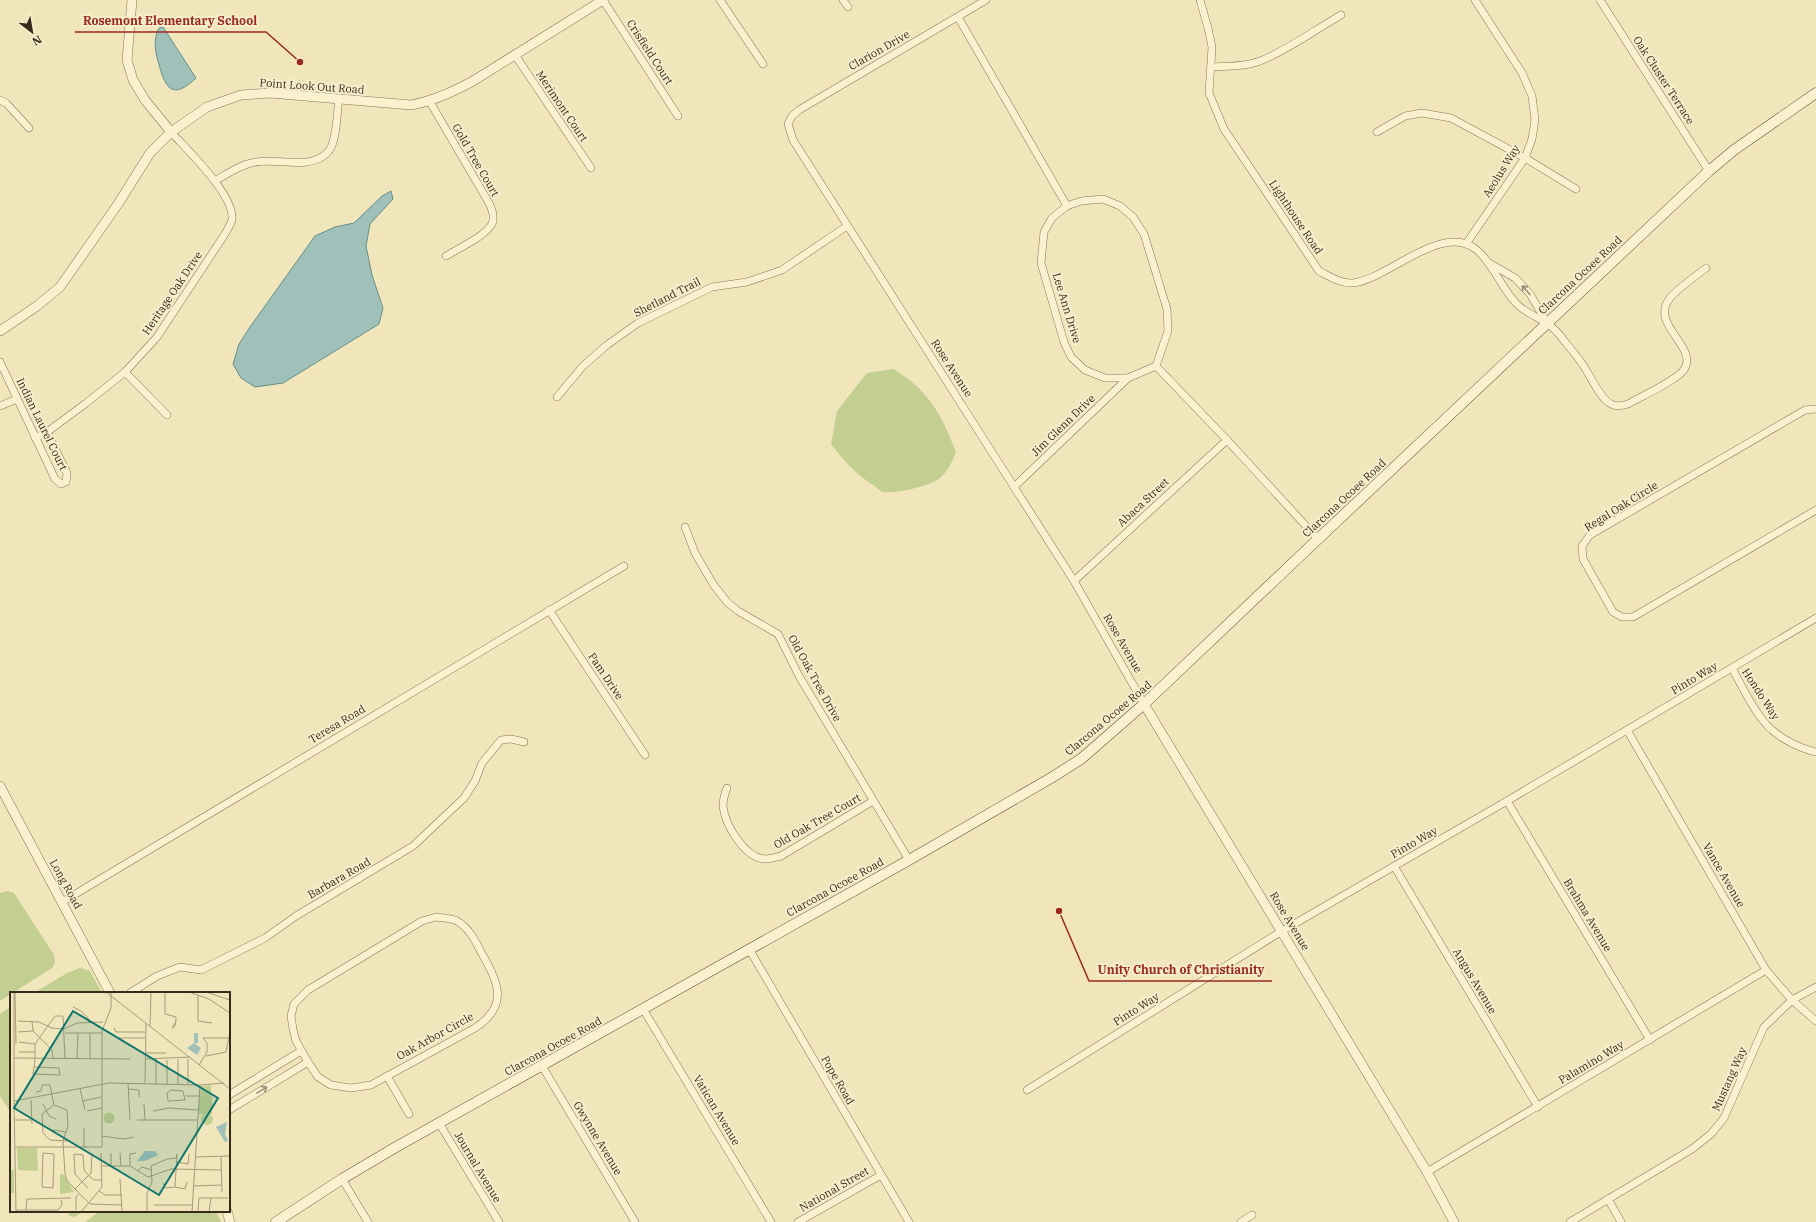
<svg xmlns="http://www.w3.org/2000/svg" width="1816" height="1222" font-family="'IBM Plex Serif',serif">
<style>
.green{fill:#c3cf90}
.water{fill:#a0c1ba;stroke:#678f88}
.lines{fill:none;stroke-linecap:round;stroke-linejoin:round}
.minor-casing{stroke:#897554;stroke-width:8}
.tertiary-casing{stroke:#897554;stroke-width:10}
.secondary-casing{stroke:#6b5538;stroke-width:11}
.minor{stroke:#fbf1cf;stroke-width:7}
.tertiary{stroke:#fbf1cf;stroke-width:9}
.secondary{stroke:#fbf1cf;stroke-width:10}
.oneway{stroke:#998e74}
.labels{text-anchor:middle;stroke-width:4;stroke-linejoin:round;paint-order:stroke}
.street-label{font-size:11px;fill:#372b1a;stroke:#f8eecc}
.inset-road{fill:none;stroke:#a79b7b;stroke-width:1}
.view{fill:#0f766e;fill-opacity:0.15;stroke:#0f766e;stroke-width:2}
.inset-edge{fill:none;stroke:#372b1a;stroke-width:2}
.leader{fill:none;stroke:#9c2920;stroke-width:1.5}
.callout-dot{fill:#9c2920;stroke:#f8eecc;stroke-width:1.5}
.callout-label{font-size:12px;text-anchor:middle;font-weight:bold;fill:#9c2920;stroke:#f8eecc;stroke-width:4;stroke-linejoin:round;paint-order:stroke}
</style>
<rect width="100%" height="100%" fill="#f1e5bc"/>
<g class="green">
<path d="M893,369C929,390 941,414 956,452C952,462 948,471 940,478C931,486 895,494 883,492C880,491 876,487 873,485C856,474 843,460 831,444L837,411L867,373Z"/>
<polygon points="8,891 14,893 54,955 55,963 52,968 0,1001 0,893"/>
<polygon points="80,968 90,971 102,993 34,993 67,973"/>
<polygon points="11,1007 11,1113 0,1096 0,1014"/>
<polygon points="69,1211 84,1211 74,1217 68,1215"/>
<polygon points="100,1211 216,1211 221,1222 85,1222"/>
</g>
<g class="water">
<path d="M163,27L196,78C176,97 167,93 160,68C156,55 152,41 159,28Z"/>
<polygon points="391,191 393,199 370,224 366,246 372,275 383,308 379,324 283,383 255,387 241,378 233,364 239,344 250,327 315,236 335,227 354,223 382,196"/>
</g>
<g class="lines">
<g class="minor-casing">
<g id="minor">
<polyline points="603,0 678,116"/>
<polyline points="720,0 763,64"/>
<polyline points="843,0 848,7"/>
<polyline points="986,0 799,110 792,116 788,124 793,140 1074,581 1144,704"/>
<path d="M1200,0L1208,28L1212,47L1209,93L1224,129L1319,271C1329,276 1341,284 1353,283C1389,279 1443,220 1478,251C1495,266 1502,291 1519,306C1527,313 1537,317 1545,322C1553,327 1561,336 1566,343C1572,350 1578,358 1583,365C1590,375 1600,399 1611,404C1616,407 1622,406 1628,404C1640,397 1680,379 1685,368C1697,346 1649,324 1670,298C1678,288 1695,277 1706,268"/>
<polyline points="1600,0 1709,171"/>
<polyline points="958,17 1067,206"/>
<polyline points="515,55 591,168"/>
<path d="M1211,67C1227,66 1245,67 1260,61C1288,50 1315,30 1341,15"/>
<polyline points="0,100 6,103 29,128"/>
<path d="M430,102L489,203C492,209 495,217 492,224C484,237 459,248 446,256"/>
<polyline points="1377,132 1405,116 1422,113 1451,118 1525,158 1576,189"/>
<path d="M215,181C227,174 238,166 251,163C275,156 309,172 328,152C337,143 337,111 339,98"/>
<polygon points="1103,199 1120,206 1133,217 1144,234 1167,309 1168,331 1156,366 1128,378 1105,378 1085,370 1071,357 1064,342 1041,263 1044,232 1052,218 1067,206 1081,201"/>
<polyline points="1466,244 1525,158 1532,139 1535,120 1532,96 1522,73 1475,0"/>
<polyline points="1491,264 1515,278 1530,294 1547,323"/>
<polyline points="0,362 55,479 61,484 66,482 67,473 47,432"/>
<polyline points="1156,366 1227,440 1318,539"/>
<polyline points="125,372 167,415"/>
<polyline points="557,397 583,366 607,345 638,323 712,287 747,282 782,270 847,226"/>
<polyline points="0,406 17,399"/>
<polyline points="1816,409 1805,410 1590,535 1582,546 1583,559 1613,612 1622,617 1633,617 1816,510"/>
<path d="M35,438L47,432L85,404L125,372L157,337L225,234C227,230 231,224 232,220C235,195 187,150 171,132"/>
<polyline points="1014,487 1128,378"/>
<polyline points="685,527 695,553 713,584 727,602 738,611 778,634 799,676 909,860"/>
<polyline points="1074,581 1227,440"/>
<polyline points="549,610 645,755"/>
<path d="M1732,668C1742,686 1757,718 1772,730C1783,740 1802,749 1816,752"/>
<polyline points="1627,730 1766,970 1792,1000 1816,1021"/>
<path d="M727,788C725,793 723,800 723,806C725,825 745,859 766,859C771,859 777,857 781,856L873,801"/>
<polyline points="1507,801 1650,1040"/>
<polyline points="1394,866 1538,1107"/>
<polyline points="62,902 624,566"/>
<path d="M436,917C442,918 452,918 457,921C469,928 475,940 481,952C498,982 510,1005 475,1028L371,1085L351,1088L331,1085L318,1077L308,1062L296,1041L293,1029L291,1016L294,1004L308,990L422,921Z"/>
<polyline points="749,949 909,1222"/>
<polyline points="130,993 157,976 180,967 201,970 265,938 296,916 413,846 464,798 475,781 482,763 501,740 511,739 524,742"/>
<polyline points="643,1009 771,1222"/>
<polyline points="542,1066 635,1222"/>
<polyline points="387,1076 409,1114"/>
<polyline points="1027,1090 1282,931 1507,801 1816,618"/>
<polyline points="229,1095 301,1051"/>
<polyline points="229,1110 308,1062"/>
<polyline points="439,1123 499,1222"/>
<polyline points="1427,1172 1766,970"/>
<polyline points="342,1179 368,1222"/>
<polyline points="1608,1199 1621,1222"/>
<polyline points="798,1222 881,1175"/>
<polyline points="1241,1222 1252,1215"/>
<polyline points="1570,1222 1692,1149 1711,1134 1724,1118 1764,1027 1792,1000 1816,987"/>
</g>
</g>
<g class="tertiary-casing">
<g id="tertiary">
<polyline points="132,0 127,60 133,80 145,100 171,132"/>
<path d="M0,331L37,306L60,287L118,204L150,153L171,132L207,107L241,95L270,93L411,105C434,101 453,92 473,81L603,0"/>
<polyline points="1144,704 1427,1172 1454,1222"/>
<polyline points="0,786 110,993"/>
<polyline points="227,1211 230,1222"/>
</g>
</g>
<g class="secondary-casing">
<polyline id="secondary" points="276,1222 342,1179 396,1147 909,860 1051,778 1081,759 1144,704 1318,539 1709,171 1734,150 1816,93"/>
</g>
<use href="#minor" class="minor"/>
<use href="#tertiary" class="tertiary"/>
<use href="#secondary" class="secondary"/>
</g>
<defs><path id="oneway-shaft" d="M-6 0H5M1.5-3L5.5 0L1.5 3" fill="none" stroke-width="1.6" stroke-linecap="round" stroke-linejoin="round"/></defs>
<g class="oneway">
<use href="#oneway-shaft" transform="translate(1526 290) rotate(-132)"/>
<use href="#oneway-shaft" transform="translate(262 1090) rotate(-31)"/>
</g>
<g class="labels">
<g class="street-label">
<text transform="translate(879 50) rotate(-30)" y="4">Clarion Drive</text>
<text transform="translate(650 52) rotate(57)" y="4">Crisfield Court</text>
<text transform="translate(1664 80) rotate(57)" y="4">Oak Cluster Terrace</text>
<text transform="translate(312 86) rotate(4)" y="4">Point Look Out Road</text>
<text transform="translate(562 106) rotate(56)" y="4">Merimont Court</text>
<text transform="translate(476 160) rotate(60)" y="4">Gold Tree Court</text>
<text transform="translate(1501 171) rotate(-58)" y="4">Aeolus Way</text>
<text transform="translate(1296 217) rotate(56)" y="4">Lighthouse Road</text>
<text transform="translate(1580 275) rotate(-43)" y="4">Clarcona Ocoee Road</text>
<text transform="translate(172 293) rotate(-56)" y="4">Heritage Oak Drive</text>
<text transform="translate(667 297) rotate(-27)" y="4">Shetland Trail</text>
<text transform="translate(1067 308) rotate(73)" y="4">Lee Ann Drive</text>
<text transform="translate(952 368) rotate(57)" y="4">Rose Avenue</text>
<text transform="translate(42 424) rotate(64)" y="4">Indian Laurel Court</text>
<text transform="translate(1063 425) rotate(-44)" y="4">Jim Glenn Drive</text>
<text transform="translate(1344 498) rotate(-43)" y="4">Clarcona Ocoee Road</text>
<text transform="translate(1143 502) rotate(-43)" y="4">Abaca Street</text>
<text transform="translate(1621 506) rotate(-32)" y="4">Regal Oak Circle</text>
<text transform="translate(1123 643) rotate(60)" y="4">Rose Avenue</text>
<text transform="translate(606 676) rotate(56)" y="4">Pam Drive</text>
<text transform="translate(815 678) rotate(61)" y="4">Old Oak Tree Drive</text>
<text transform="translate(1694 678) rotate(-31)" y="4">Pinto Way</text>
<text transform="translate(1761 694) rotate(57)" y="4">Hondo Way</text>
<text transform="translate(1108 718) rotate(-40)" y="4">Clarcona Ocoee Road</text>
<text transform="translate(337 724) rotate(-31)" y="4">Teresa Road</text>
<text transform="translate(817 821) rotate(-30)" y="4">Old Oak Tree Court</text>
<text transform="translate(1414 842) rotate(-30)" y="4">Pinto Way</text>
<text transform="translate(1724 875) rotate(60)" y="4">Vance Avenue</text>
<text transform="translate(339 878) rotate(-30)" y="4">Barbara Road</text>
<text transform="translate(66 884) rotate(61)" y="4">Long Road</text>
<text transform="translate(835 887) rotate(-29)" y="4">Clarcona Ocoee Road</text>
<text transform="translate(1588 915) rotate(59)" y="4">Brahma Avenue</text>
<text transform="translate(1290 921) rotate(59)" y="4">Rose Avenue</text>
<text transform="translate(1475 981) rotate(59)" y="4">Angus Avenue</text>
<text transform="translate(1136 1009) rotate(-32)" y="4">Pinto Way</text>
<text transform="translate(435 1036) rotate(-29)" y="4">Oak Arbor Circle</text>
<text transform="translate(553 1046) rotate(-29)" y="4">Clarcona Ocoee Road</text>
<text transform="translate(1591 1062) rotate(-31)" y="4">Palamino Way</text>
<text transform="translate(1729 1079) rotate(-66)" y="4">Mustang Way</text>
<text transform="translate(838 1080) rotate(60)" y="4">Pope Road</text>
<text transform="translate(717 1110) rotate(59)" y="4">Vatican Avenue</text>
<text transform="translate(598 1138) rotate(59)" y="4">Gwynne Avenue</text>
<text transform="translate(478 1167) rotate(59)" y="4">Journal Avenue</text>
<text transform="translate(834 1189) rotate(-30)" y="4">National Street</text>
</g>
</g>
<g transform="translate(10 992)">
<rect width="220" height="220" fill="#f1e5bc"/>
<path d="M201,93V102L190,104L191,94ZM202,102V122H189V105ZM93.5 126a5.5 5.5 0 1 1 11 0a5.5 5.5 0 1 1-11 0ZM191 127a6 6 0 1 1 12 0a6 6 0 1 1-12 0ZM7,156H27L28,179L8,178ZM0,178H4V201H0ZM50,182H53L64,200L50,202Z" fill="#c3cf90"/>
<path d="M184,41H188V51H184L191,56L187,63L177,56L184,51ZM217,130L215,142L218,149L215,150L206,135ZM135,159H145L148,163L135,169H127Z" fill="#a0c1ba"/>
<path class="inset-road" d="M5,0L6,52M96,0L220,97M155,0V22L166,25V27L165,34L162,36L166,30M179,0L199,7L220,21M196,0L220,8M188,3V29L202,31M63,15L71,19L78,26L79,30M8,29L29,30L42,36L54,37L67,31L93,30M22,29L23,39L42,58L43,67M140,34L141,0M104,36L106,40H135M8,40L23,39M55,41H92M108,46H135M193,46H218M9,50L25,52M9,60H25M135,61H156M196,64L216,60L220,40M4,66L120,67M67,67L68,41M80,67V41M135,67L180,65M146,67V92M168,67V92M178,67V93M189,73L197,60V51L193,46M24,75L49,76L50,83L23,82L24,75L25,67V52L45,24H53L55,67M118,91L120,128M135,91L136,31M157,92V68M70,97L75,118M118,97L129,98V105M161,98L173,99L175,108L158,109L157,101ZM26,100L31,99L32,93H40L44,113L57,118L58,134L53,149L55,182L57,189L80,212L112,213M176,104H189M21,108L22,132M4,109V0M73,109L91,105M33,112L39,124L46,127M134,112L135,128M44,113L32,122L33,141L40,148L57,149M77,119L92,116M143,119L159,116L188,118M4,128H21M127,128H187M43,138L56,140M92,144L114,147L124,145M5,155H92V39L101,16V0M74,156V136M33,161L44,162L43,196L32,195ZM101,161V174M110,161L111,174M185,165L220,164M211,165L212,200M167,170L178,172L179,162M92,174H120L138,185L161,177L212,178M120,174V162L126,161M127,179L132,175L141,178M110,187L112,220M153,191L155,196L165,195L167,162L166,166M183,194L212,193M165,195L175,197L177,190M78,196L65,182L64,162L73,163L74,178L79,184L84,188H92M65,197L81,181L82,162M89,199L95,203H112M144,213H182M6,218H48L52,213L51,208M16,218L17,207L61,206M66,218V205L70,201M6,220L4,109L99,91L190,93L214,91M71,220L92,195L91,161M137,220V201L142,190L141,174L157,167L167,166M182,220L190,93M188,220L189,206H218M199,220L201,206"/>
<path class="view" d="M63,19L208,106L149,203L4,116Z"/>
<rect width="220" height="220" class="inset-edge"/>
</g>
<path class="leader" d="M300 62L266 32H75M1059 911L1089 981H1272"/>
<g class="callout-dot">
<circle cx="300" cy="62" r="4"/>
<circle cx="1059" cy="911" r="4"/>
</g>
<g class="callout-label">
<text x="170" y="25">Rosemont Elementary School</text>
<text x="1181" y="974">Unity Church of Christianity</text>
</g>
<g transform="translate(32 32) rotate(149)" stroke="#f8eecc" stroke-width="3" paint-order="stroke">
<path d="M0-3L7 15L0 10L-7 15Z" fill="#372b1a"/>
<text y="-6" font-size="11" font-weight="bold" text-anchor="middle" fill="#372b1a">N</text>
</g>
</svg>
